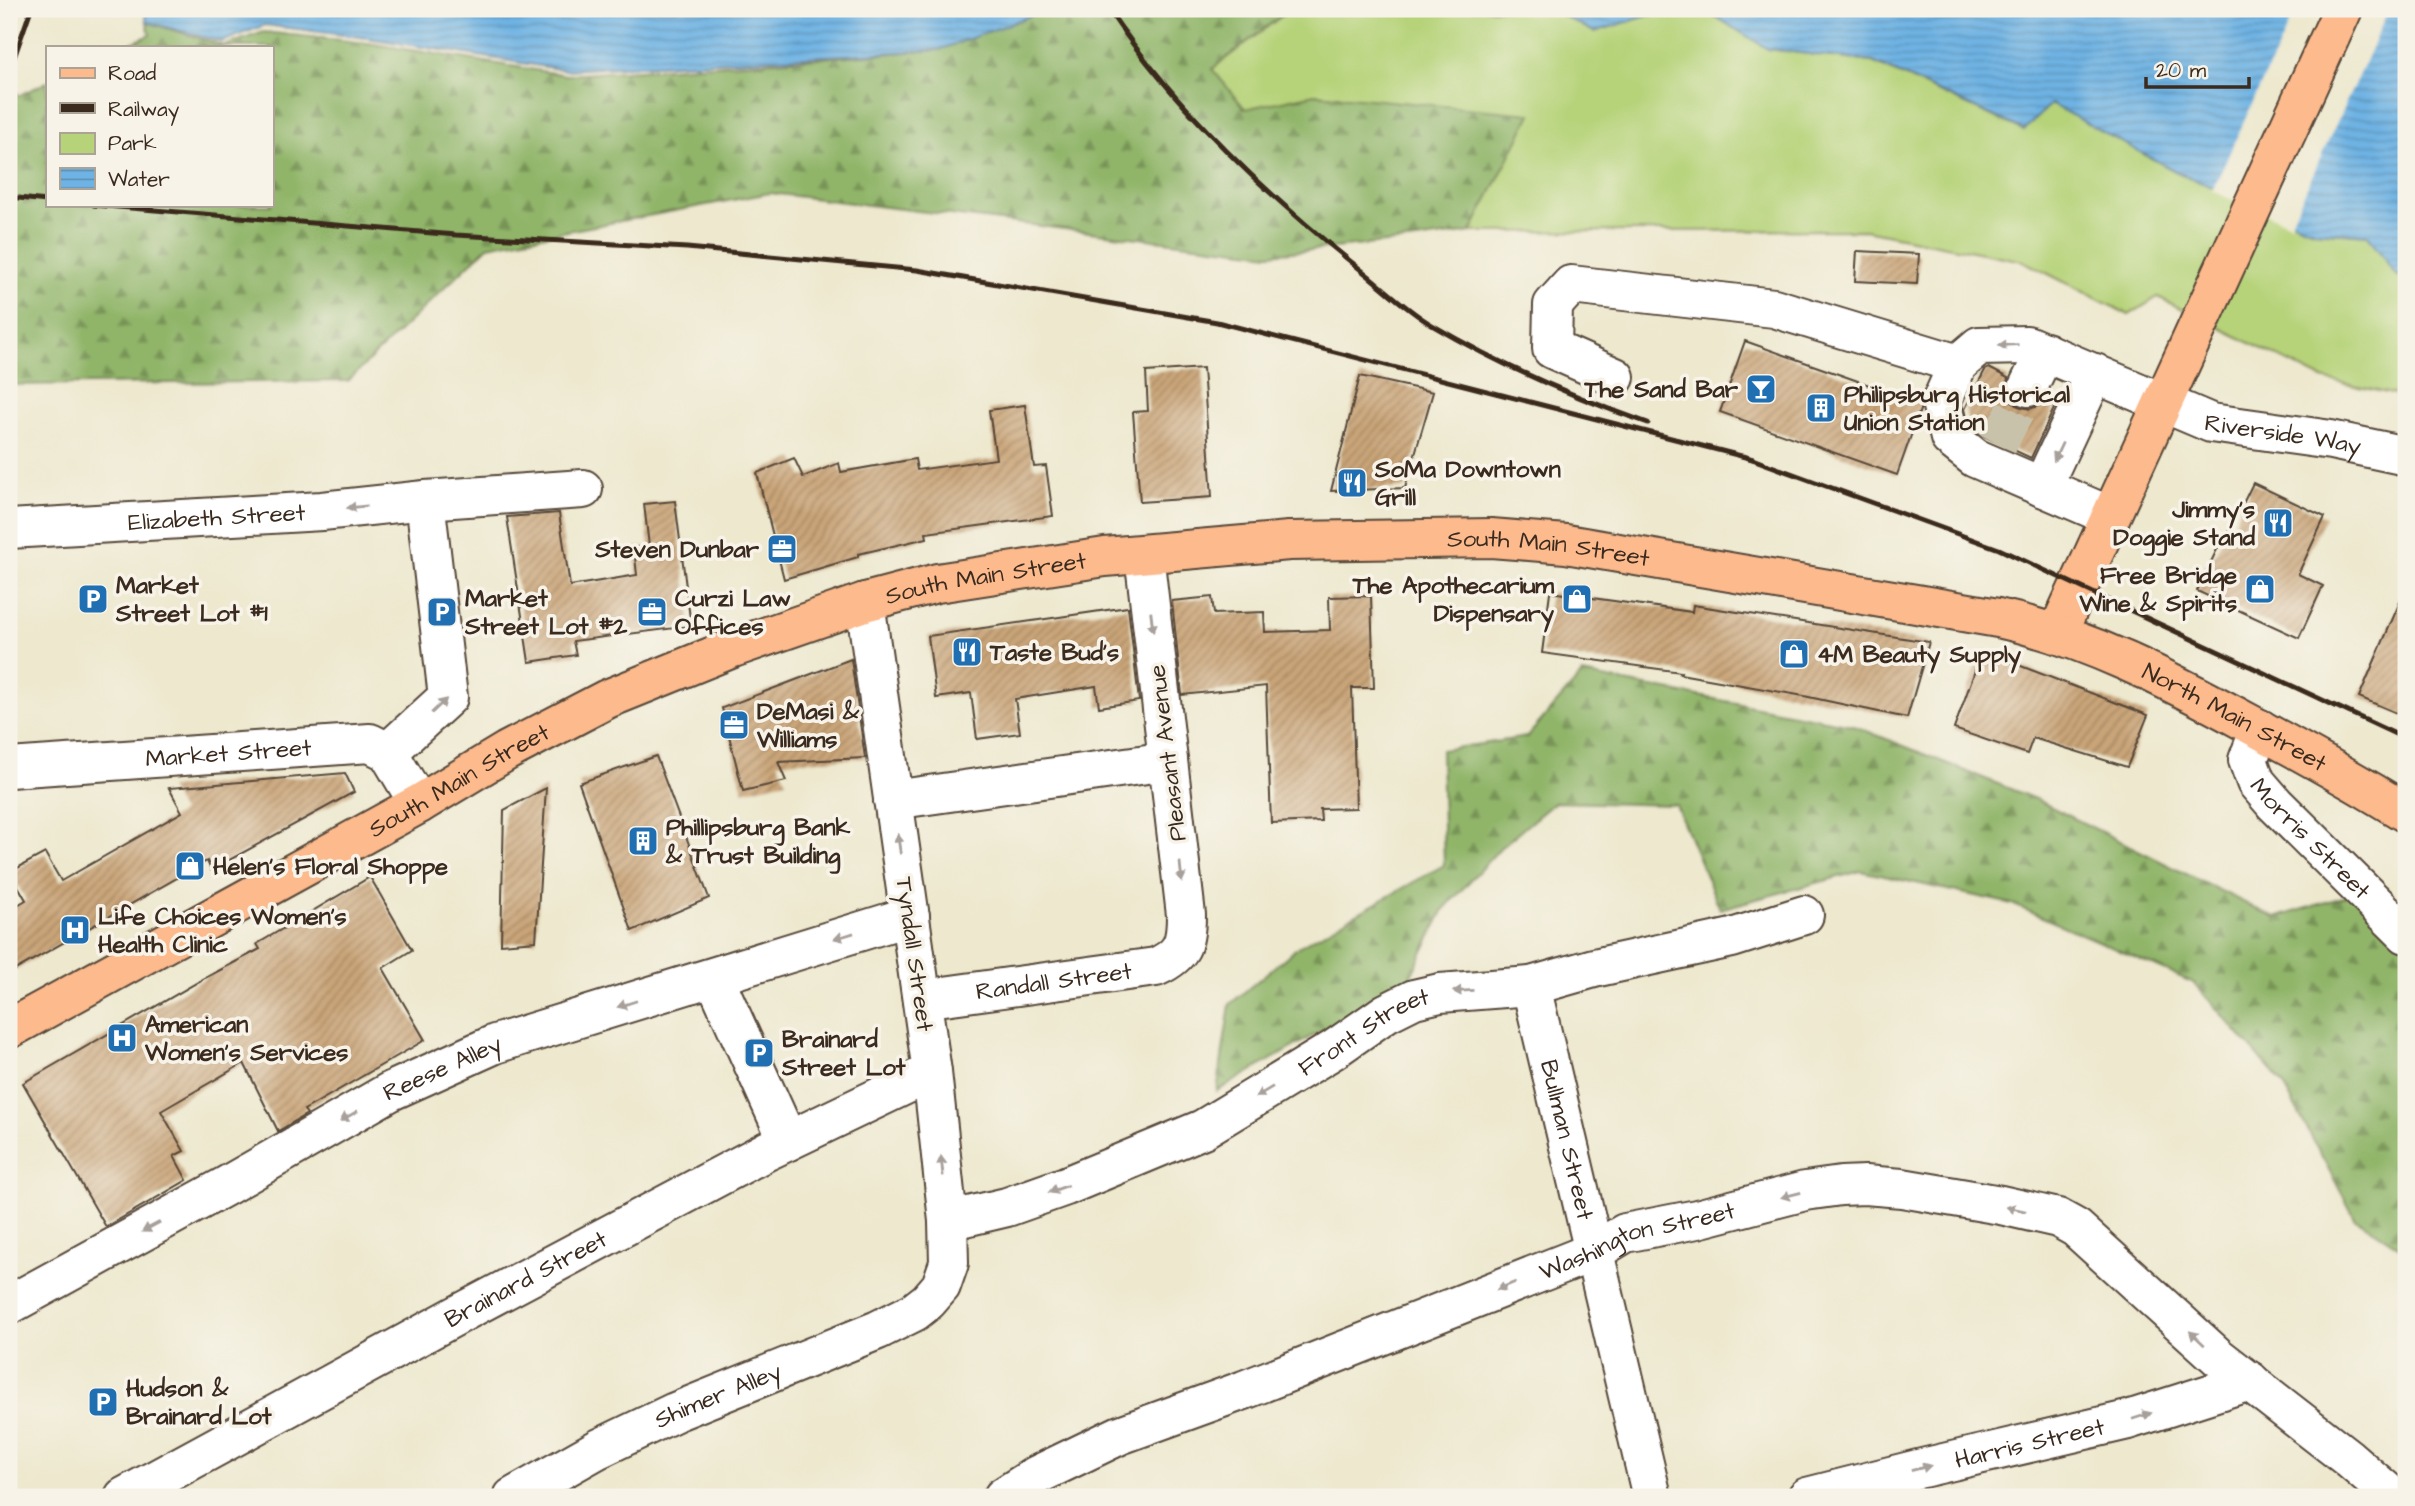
<svg xmlns="http://www.w3.org/2000/svg" width="2415" height="1506" font-family="'Architects Daughter',sans-serif">
<style>
.green{fill:#b6d379;stroke:#787e4c;stroke-width:2}
.forest{fill:url(#forest-firs);stroke:#667044;stroke-width:2}
.water{fill:url(#water-rules);stroke:#546e81;stroke-width:2}
.pier{fill:#ede8ce}
.building{fill:url(#building-hatch)}
.lines{fill:none;stroke-linecap:round;stroke-linejoin:round}
.minor-tunnel{stroke:#c9c2ab;stroke-width:38;stroke-dasharray:38 19;stroke-linecap:butt}
.minor-casing{stroke:#564638;stroke-width:42}
.major-casing{stroke:#564638;stroke-width:42}
.minor{stroke:#fff;stroke-width:38}
.major{stroke:#fcba8d;stroke-width:38}
.rail{stroke:#3b2a1e;stroke-width:5}
.oneway{fill:#a79f9a}
.labels{text-anchor:middle;stroke-width:7;stroke-linejoin:round;paint-order:stroke}
.poi-label{font-size:24px;font-weight:bold;fill:#3b2a1e;stroke:#f7f3e8;text-anchor:start}
.street-label{font-size:24px;fill:#3b2a1e;stroke:#f7f3e8}
</style>
<defs>
<pattern id="forest-firs" width="22" height="20" patternUnits="userSpaceOnUse" patternTransform="scale(1.75)"><rect width="22" height="20" fill="#90b569"/><path d="M5 1l3.5 6h-7zM16 11l3.5 6h-7z" fill="#779356"/></pattern>
<pattern id="water-rules" width="6" height="5" patternUnits="userSpaceOnUse" patternTransform="scale(1.75)"><rect width="6" height="5" fill="#6eb3e4"/><path d="M0 2.5h6" fill="none" stroke="#5c92b8"/></pattern>
<pattern id="building-hatch" width="6" height="6" patternUnits="userSpaceOnUse" patternTransform="scale(1.75)"><rect width="6" height="6" fill="#caa579"/><path d="M-1 1l2-2M0 6l6-6M5 7l2-2" fill="none" stroke="#a58763"/></pattern>
</defs>
<rect width="100%" height="100%" fill="#f7f3e8"/>
<filter id="ink" filterUnits="userSpaceOnUse"><feTurbulence type="fractalNoise" baseFrequency=".0143" numOctaves="2"/><feDisplacementMap in="SourceGraphic" scale="14" xChannelSelector="R" yChannelSelector="G"/><feConvolveMatrix kernelMatrix="1 2 1 2 8 2 1 2 1" color-interpolation-filters="sRGB"/></filter>
<filter id="wash" filterUnits="userSpaceOnUse"><feTurbulence type="fractalNoise" baseFrequency=".00686" numOctaves="4" result="noise"/><feDisplacementMap in="SourceGraphic" scale="28" xChannelSelector="R" yChannelSelector="G"/><feGaussianBlur stdDeviation="1.57" result="paint"/><feColorMatrix in="noise" values="0 0 0 0 0 0 0 0 0 0 0 0 0 0 0 0 0 1.4 0 .05"/><feComposite in="paint" operator="in"/></filter>
<g filter="url(#wash)">
<rect width="100%" height="100%" fill="#ede8ce"/>
<polygon class="green" points="1291,9 1550,9 1594,32 1670,9 1703,9 1768,49 1872,62 2023,130 2051,103 2177,172 2315,231 2368,235 2395,274 2406,280 2406,397 2322,379 2158,297 2129,315 2023,261 1865,230 1471,232 1530,115 1315,94 1245,109 1212,69"/>
<g class="forest">
<polygon points="1049,9 1285,9 1287,11 1212,69 1245,109 1315,94 1531,114 1471,232 1416,240 1270,254 770,193 488,246 348,381 9,385 9,74 18,96 47,82 47,205 271,205 271,47 123,47 150,35 147,22 224,46 264,32 367,43 566,75 939,50"/>
<polygon points="1582,674 1852,725 2035,799 2275,918 2356,893 2406,945 2406,1251 2355,1218 2283,1084 2194,983 2012,904 1861,871 1720,909 1676,805 1555,802 1500,848 1444,909 1409,980 1217,1091 1230,1004 1298,947 1444,865 1441,750 1527,737"/>
</g>
<g class="water">
<polygon points="144,9 1049,9 939,50 565,70 368,38 265,25 222,42 147,22"/>
<polygon points="1550,9 1670,9 1594,32"/>
<polygon points="1703,9 2406,9 2406,280 2395,274 2368,235 2315,231 2177,172 2051,104 2024,130 1873,62 1768,49"/>
</g>
<polygon class="pier" points="2296,9 2389,9 2290,224 2212,191"/>
<g id="blocks">
<g class="building">
<polygon points="1857,251 1919,254 1917,284 1855,281"/>
<polygon points="1745,341 1920,403 1920,410 1897,475 1720,412"/>
<polygon points="1203,368 1212,497 1140,502 1133,412 1148,411 1146,372"/>
<polygon points="1989,368 2008,378 2006,389 2010,399 2018,406 2030,409 2040,405 2047,397 2057,402 2031,458 1981,435 1969,426 1965,409 1985,370"/>
<polygon points="1360,376 1433,392 1405,488 1331,491"/>
<polygon points="1025,405 1034,467 1046,466 1053,516 926,533 927,538 858,554 858,557 784,579 757,473 794,458 803,477 839,463 841,472 915,459 917,470 996,459 989,410"/>
<polygon points="2253,483 2325,517 2298,574 2323,586 2299,638 2197,591 2222,539 2225,540"/>
<polygon points="675,501 691,626 573,641 576,655 529,662 507,517 559,513 570,586 637,575 634,548 649,546 644,504"/>
<polygon points="2406,588 2406,717 2359,697"/>
<polygon points="1550,592 1692,612 1693,605 1929,642 1907,718 1804,696 1680,674 1681,672 1542,653"/>
<polygon points="1371,596 1374,688 1352,688 1356,808 1320,809 1321,821 1271,823 1266,686 1182,695 1172,601 1212,597 1214,614 1264,612 1265,632 1330,630 1329,597"/>
<polygon points="1128,607 1139,701 1099,707 1096,686 1015,699 1020,733 977,739 971,693 936,698 928,636"/>
<polygon points="1982,651 2148,715 2127,767 2033,738 2027,754 1954,729"/>
<polygon points="851,659 865,758 778,762 786,781 743,791 722,708"/>
<polygon points="656,756 709,898 632,931 579,783"/>
<polygon points="345,773 354,792 211,870 207,861 15,970 9,910 26,900 10,872 45,853 61,881 182,812 169,788"/>
<polygon points="546,788 536,941 501,944 504,810"/>
<polygon points="370,877 412,950 383,968 425,1040 304,1110 307,1114 278,1131 244,1063 161,1111 184,1151 174,1156 187,1180 106,1227 23,1083 205,978 260,949 257,944"/>
</g>
</g>
</g>
<g filter="url(#ink)">
<use href="#blocks" fill-opacity="0" stroke="#564638" stroke-width="2"/>
<g class="lines">
<polyline class="minor-tunnel" points="1998,444 2028,387"/>
<g class="minor-casing">
<g id="minor">
<polyline points="1615,377 1552,349 1553,305 1571,285 1774,308 1958,364"/>
<polyline points="2028,387 2045,352"/>
<polyline points="2042,487 2095,373"/>
<path id="s1" d="M2110,516L1975,458L1950,438L1941,402L1958,364L1979,346L2027,345L2211,423L2331,440L2406,456"/>
<path id="s2" d="M9,529L322,511L425,500L583,489"/>
<path id="s3" d="M2260,729L2248,760L2256,782L2275,804L2406,934"/>
<polyline points="388,752 448,697 425,500"/>
<path id="s4" d="M9,768L370,743L388,752L419,804"/>
<polyline points="893,800 1168,761"/>
<polyline points="714,977 788,1141"/>
<path id="s5" d="M1531,986L1652,1497"/>
<path id="s6" d="M922,999L1156,967C1182,955 1186,944 1186,915L1144,554"/>
<path id="s7" d="M948,1221L1007,1207L1066,1186L1203,1129L1333,1050L1386,1013L1414,999L1440,993L1531,986L1594,968L1732,938L1804,915"/>
<path id="s8" d="M9,1305L226,1186L391,1091L495,1044L910,916"/>
<path id="s9" d="M124,1497L463,1312L767,1151L932,1072"/>
<path id="s10" d="M513,1497L598,1449L675,1412L878,1330L914,1312L928,1301L941,1286L949,1263L948,1221L932,1072L865,602"/>
<path id="s11" d="M1003,1497L1037,1475L1120,1435L1244,1390L1595,1251L1625,1233L1697,1219L1805,1191L1841,1186L1865,1185L1902,1188L2001,1205L2058,1218L2076,1228L2218,1357L2348,1458L2393,1497"/>
<path id="s12" d="M1807,1497L1918,1469L2128,1420L2250,1381"/>
</g>
</g>
<g class="major-casing">
<g id="major">
<polyline points="2057,634 2343,9"/>
<path id="s13" d="M9,1029L419,804L507,751L607,699L733,648L865,602L937,583L1105,557L1289,541L1491,538L1566,544L1998,618C2087,637 2169,680 2248,723C2302,752 2355,781 2406,813"/>
</g>
</g>
<use href="#minor" class="minor"/>
<use href="#major" class="major"/>
<g class="rail">
<path d="M1108,9C1177,111 1269,197 1365,273C1386,290 1408,311 1432,325C1500,365 1573,397 1648,423"/>
<polyline points="9,72 31,9"/>
<polyline points="9,197 47,201"/>
<polyline points="94,205 456,235 687,248 917,270 1217,322 1753,459"/>
<polyline points="1744,456 1999,549 2406,739"/>
</g>
</g>
<defs><path id="oneway-solid" d="M-6-.8H1V-3.2L6.5 0L1 3.2V.8H-6Z" transform="scale(1.75)"/></defs>
<g class="oneway">
<use href="#oneway-solid" transform="translate(2008 345) rotate(178)"/>
<use href="#oneway-solid" transform="translate(2058 452) rotate(115)"/>
<use href="#oneway-solid" transform="translate(357 507) rotate(174)"/>
<use href="#oneway-solid" transform="translate(1152 622) rotate(83)"/>
<use href="#oneway-solid" transform="translate(439 706) rotate(-43)"/>
<use href="#oneway-solid" transform="translate(899 844) rotate(-98)"/>
<use href="#oneway-solid" transform="translate(1181 872) rotate(84)"/>
<use href="#oneway-solid" transform="translate(844 936) rotate(163)"/>
<use href="#oneway-solid" transform="translate(1463 991) rotate(177)"/>
<use href="#oneway-solid" transform="translate(627 1004) rotate(162)"/>
<use href="#oneway-solid" transform="translate(1264 1092) rotate(149)"/>
<use href="#oneway-solid" transform="translate(349 1116) rotate(150)"/>
<use href="#oneway-solid" transform="translate(942 1166) rotate(-96)"/>
<use href="#oneway-solid" transform="translate(1058 1189) rotate(160)"/>
<use href="#oneway-solid" transform="translate(1791 1195) rotate(166)"/>
<use href="#oneway-solid" transform="translate(2016 1209) rotate(-167)"/>
<use href="#oneway-solid" transform="translate(151 1227) rotate(151)"/>
<use href="#oneway-solid" transform="translate(1506 1286) rotate(158)"/>
<use href="#oneway-solid" transform="translate(2197 1338) rotate(-137)"/>
<use href="#oneway-solid" transform="translate(2142 1416) rotate(-18)"/>
<use href="#oneway-solid" transform="translate(1921 1468) rotate(-14)"/>
</g>
</g>
<defs>
<g id="bar-square" transform="scale(1.575)"><rect x="-9" y="-9" width="18" height="18" rx="4" fill="#1f6fb2" stroke="#f7f3e8"/><path d="M-6-5H6L.8 .8V4.5H3.5V6h-7V4.5H-.8V.8Z" fill="#fff"/></g>
<g id="building-square" transform="scale(1.575)"><rect x="-9" y="-9" width="18" height="18" rx="4" fill="#1f6fb2" stroke="#f7f3e8"/><path d="M-4-6H4V6H1V3H-1V6H-4ZM-2.5-4.3h1.7v1.8h-1.7ZM.8-4.3h1.7v1.8H.8ZM-2.5-1h1.7V.8h-1.7ZM.8-1h1.7V.8H.8Z" fill="#fff"/></g>
<g id="restaurant-square" transform="scale(1.575)"><rect x="-9" y="-9" width="18" height="18" rx="4" fill="#1f6fb2" stroke="#f7f3e8"/><path d="M-5-6h1v4h1v-4h1v4h1v-4h1v5L-1.5 .5V6h-2V.5L-5-1ZM5-6V6H3V1.5H1.5Q1.5-4 5-6Z" fill="#fff"/></g>
<g id="office-square" transform="scale(1.575)"><rect x="-9" y="-9" width="18" height="18" rx="4" fill="#1f6fb2" stroke="#f7f3e8"/><path d="M-6-3h4V-5.5h4V-3h4V5H-6ZM-1-4.5V-3h2v-1.5ZM-6 0V1H6V0Z" fill="#fff"/></g>
<g id="shop-square" transform="scale(1.575)"><rect x="-9" y="-9" width="18" height="18" rx="4" fill="#1f6fb2" stroke="#f7f3e8"/><path d="M-5-2.5h2.3a2.7 3.5 0 0 1 5.4 0H5L5.5 6h-11ZM-1.5-2.5h3a1.5 2.3 0 0 0-3 0Z" fill="#fff"/></g>
<g id="parking-square" transform="scale(1.575)"><rect x="-9" y="-9" width="18" height="18" rx="4" fill="#1f6fb2" stroke="#f7f3e8"/><path d="M-3.5-5.5H1a3.5 3.5 0 0 1 0 7H-1V5.5H-3.5ZM-1-3.4V-.6H.8a1.4 1.4 0 0 0 0-2.8Z" fill="#fff"/></g>
<g id="hospital-square" transform="scale(1.575)"><rect x="-9" y="-9" width="18" height="18" rx="4" fill="#1f6fb2" stroke="#f7f3e8"/><path d="M-5-5h3v3.5h4V-5h3V5h-3V1.5h-4V5h-3Z" fill="#fff"/></g>
</defs>
<g fill-rule="evenodd">
<use href="#bar-square" x="1761" y="389"/>
<use href="#building-square" x="1821" y="408"/>
<use href="#restaurant-square" x="1352" y="483"/>
<use href="#restaurant-square" x="2278" y="523"/>
<use href="#office-square" x="782" y="549"/>
<use href="#shop-square" x="2260" y="589"/>
<use href="#parking-square" x="93" y="599"/>
<use href="#shop-square" x="1577" y="599"/>
<use href="#parking-square" x="442" y="612"/>
<use href="#office-square" x="652" y="612"/>
<use href="#restaurant-square" x="967" y="652"/>
<use href="#shop-square" x="1794" y="654"/>
<use href="#office-square" x="734" y="725"/>
<use href="#building-square" x="643" y="841"/>
<use href="#shop-square" x="190" y="866"/>
<use href="#hospital-square" x="75" y="930"/>
<use href="#hospital-square" x="122" y="1038"/>
<use href="#parking-square" x="759" y="1053"/>
<use href="#parking-square" x="103" y="1402"/>
</g>
<g class="labels">
<g class="poi-label">
<text x="1738" y="397" text-anchor="end">The Sand Bar</text>
<text x="1844" y="402">Philipsburg Historical<tspan x="1844" dy="28">Union Station</tspan></text>
<text x="1375" y="477">SoMa Downtown<tspan x="1375" dy="28">Grill</tspan></text>
<text x="2255" y="517" text-anchor="end">Jimmy's<tspan x="2255" dy="28">Doggie Stand</tspan></text>
<text x="759" y="557" text-anchor="end">Steven Dunbar</text>
<text x="2237" y="583" text-anchor="end">Free Bridge<tspan x="2237" dy="28">Wine &amp; Spirits</tspan></text>
<text x="116" y="593">Market<tspan x="116" dy="28">Street Lot #1</tspan></text>
<text x="1554" y="593" text-anchor="end">The Apothecarium<tspan x="1554" dy="28">Dispensary</tspan></text>
<text x="465" y="606">Market<tspan x="465" dy="28">Street Lot #2</tspan></text>
<text x="675" y="606">Curzi Law<tspan x="675" dy="28">Offices</tspan></text>
<text x="990" y="660">Taste Bud's</text>
<text x="1817" y="662">4M Beauty Supply</text>
<text x="757" y="719">DeMasi &amp;<tspan x="757" dy="28">Williams</tspan></text>
<text x="666" y="835">Phillipsburg Bank<tspan x="666" dy="28">&amp; Trust Building</tspan></text>
<text x="213" y="874">Helen's Floral Shoppe</text>
<text x="98" y="924">Life Choices Women's<tspan x="98" dy="28">Health Clinic</tspan></text>
<text x="145" y="1032">American<tspan x="145" dy="28">Women's Services</tspan></text>
<text x="782" y="1047">Brainard<tspan x="782" dy="28">Street Lot</tspan></text>
<text x="126" y="1396">Hudson &amp;<tspan x="126" dy="28">Brainard Lot</tspan></text>
</g>
<g class="street-label">
<text dy="8" stroke="none"><textPath href="#s1" startOffset="606">Riverside Way</textPath></text>
<text dy="8" stroke="none"><textPath href="#s2" startOffset="208">Elizabeth Street</textPath></text>
<text dy="8" stroke="none"><textPath href="#s13" startOffset="1648">South Main Street</textPath></text>
<text dy="8" stroke="none"><textPath href="#s13" startOffset="1082">South Main Street</textPath></text>
<text dy="8" stroke="none"><textPath href="#s13" startOffset="2361">North Main Street</textPath></text>
<text dy="8" stroke="none"><textPath href="#s4" startOffset="220">Market Street</textPath></text>
<text transform="translate(1167 753) rotate(-97)" y="8">Pleasant Avenue</text>
<text dy="8" stroke="none"><textPath href="#s13" startOffset="514">South Main Street</textPath></text>
<text dy="8" stroke="none"><textPath href="#s3" startOffset="135">Morris Street</textPath></text>
<text transform="translate(915 954) rotate(82)" y="8">Tyndall Street</text>
<text dy="8" stroke="none"><textPath href="#s6" startOffset="133">Randall Street</textPath></text>
<text dy="8" stroke="none"><textPath href="#s7" startOffset="460">Front Street</textPath></text>
<text dy="8" stroke="none"><textPath href="#s8" startOffset="494">Reese Alley</textPath></text>
<text dy="8" stroke="none"><textPath href="#s5" startOffset="158">Bullman Street</textPath></text>
<text dy="8" stroke="none"><textPath href="#s11" startOffset="686">Washington Street</textPath></text>
<text dy="8" stroke="none"><textPath href="#s9" startOffset="457">Brainard Street</textPath></text>
<text dy="8" stroke="none"><textPath href="#s10" startOffset="229">Shimer Alley</textPath></text>
<text dy="8" stroke="none"><textPath href="#s12" startOffset="229">Harris Street</textPath></text>
</g>
</g>
<rect width="2415" height="1506" fill="none" stroke="#f7f3e8" stroke-width="35"/>
<rect x="46" y="46" width="228" height="161" fill="#f7f3e8" stroke="#aca397" stroke-width="2"/>
<rect x="60" y="68" width="35" height="10" fill="#fcba8d" stroke="#aca397" stroke-width="2"/>
<text x="108" y="80" font-size="21" fill="#3b2a1e">Road</text>
<rect x="60" y="103" width="35" height="10" fill="#3b2a1e" stroke="#aca397" stroke-width="2"/>
<text x="108" y="116" font-size="21" fill="#3b2a1e">Railway</text>
<rect x="60" y="133" width="35" height="21" fill="#b6d379" stroke="#aca397" stroke-width="2"/>
<text x="108" y="150" font-size="21" fill="#3b2a1e">Park</text>
<rect x="60" y="168" width="35" height="21" fill="url(#water-rules)" stroke="#aca397" stroke-width="2"/>
<text x="108" y="186" font-size="21" fill="#3b2a1e">Water</text>
<path d="M2146 77v10h103v-10" fill="none" stroke="#3b2a1e" stroke-width="3.5"/>
<text x="2156" y="77" font-size="21" fill="#3b2a1e" stroke="#f7f3e8" stroke-width="5" paint-order="stroke">20 m</text>
</svg>
